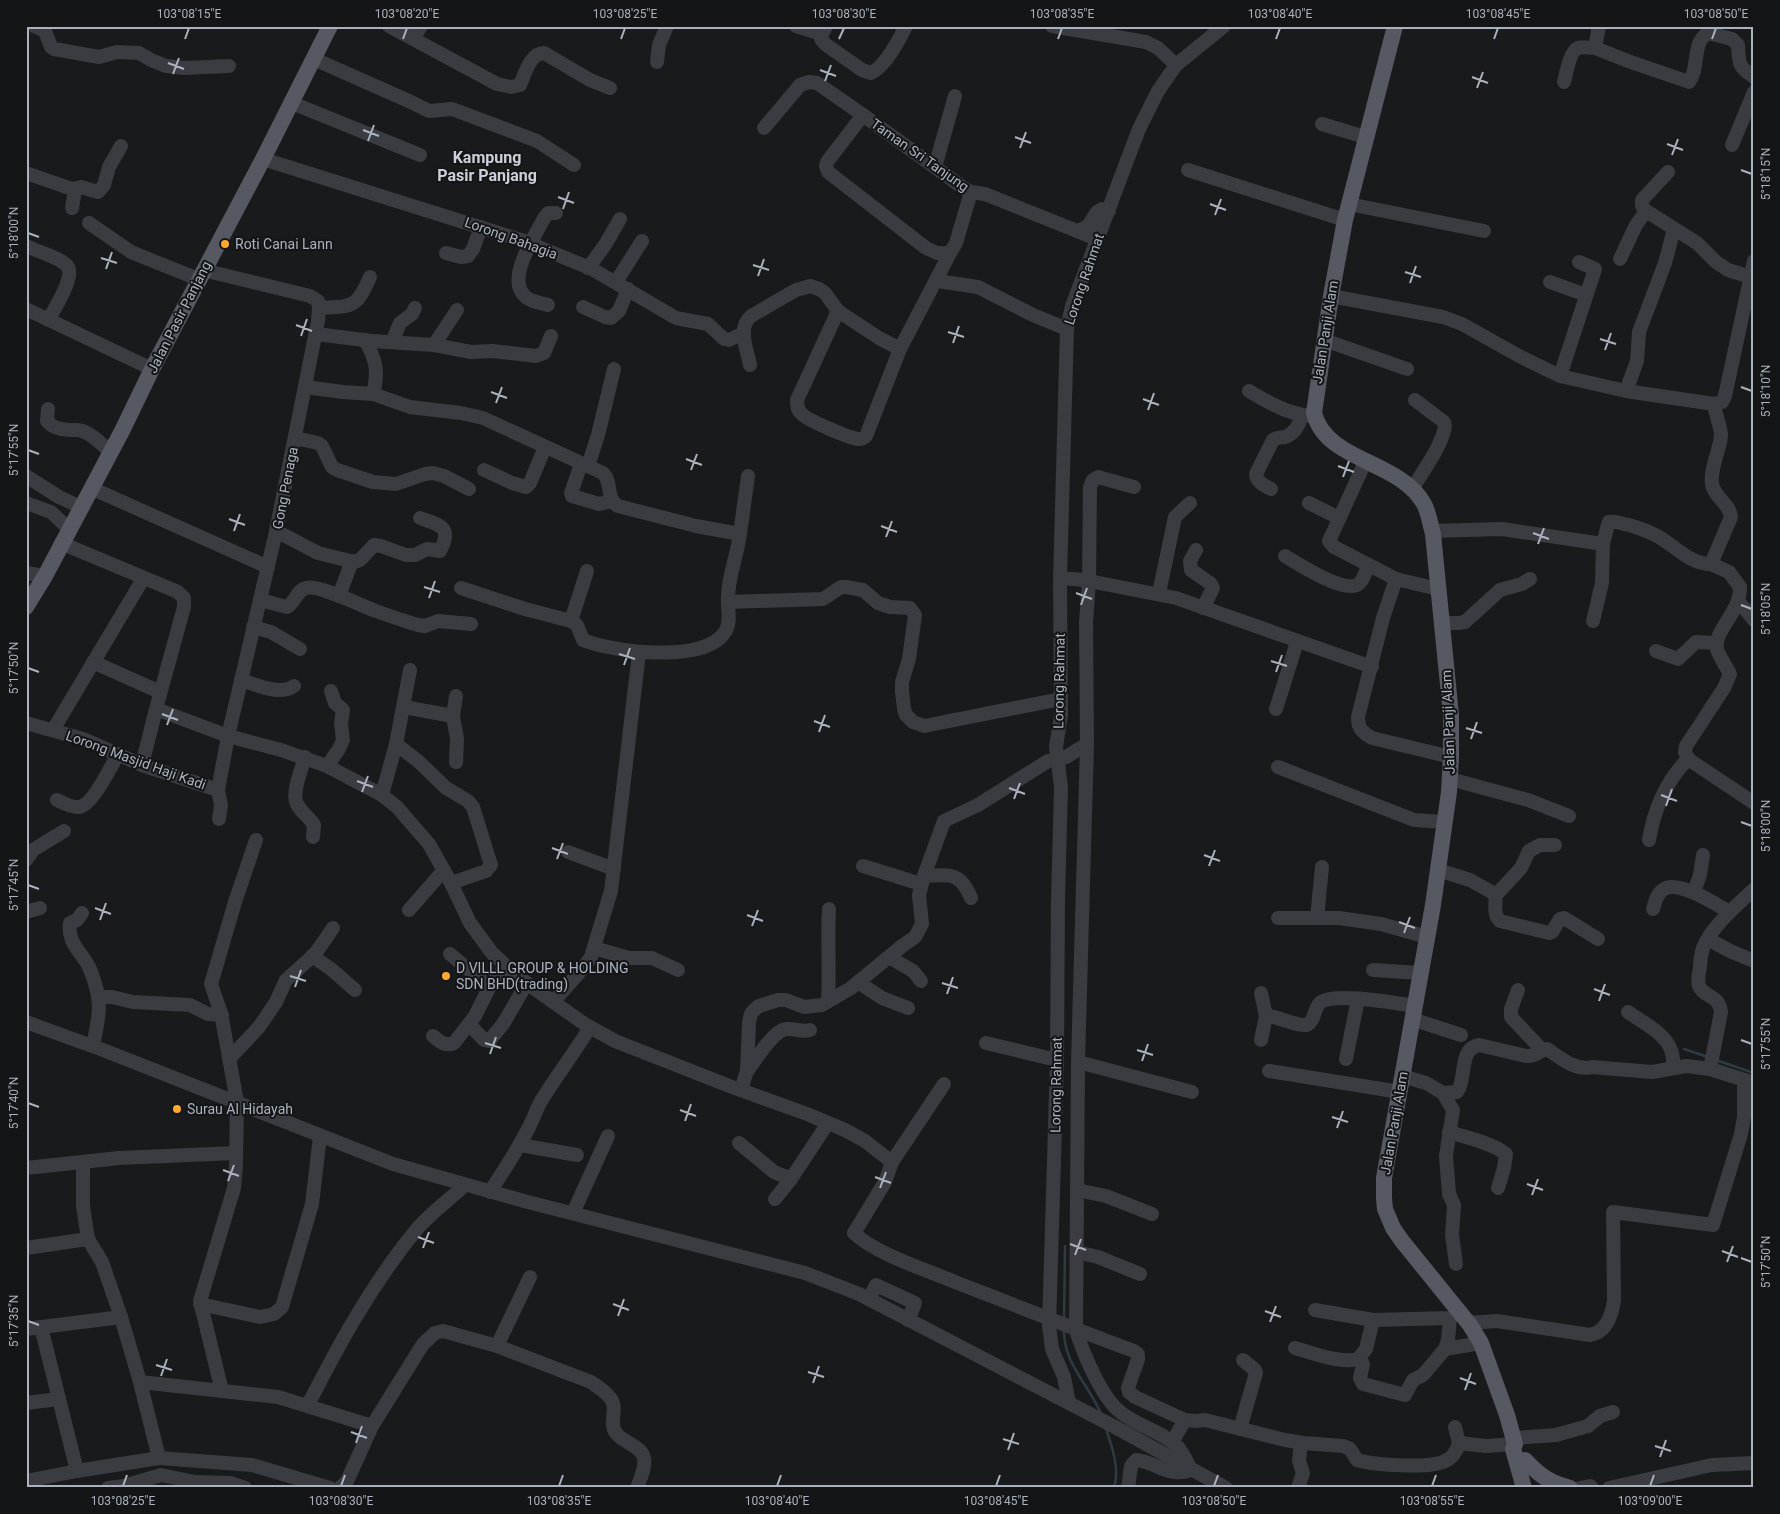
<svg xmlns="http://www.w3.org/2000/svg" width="1780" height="1514" font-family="Roboto,sans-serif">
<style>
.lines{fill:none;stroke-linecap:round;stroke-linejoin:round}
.stream{stroke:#2e3b42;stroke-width:2.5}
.minor{stroke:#3a3c42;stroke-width:14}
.major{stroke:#565961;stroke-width:16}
.ticks{fill:none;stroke:#abb2bd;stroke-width:2}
.poi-dot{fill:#ffa82f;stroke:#141517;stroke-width:2}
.labels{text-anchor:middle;stroke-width:4;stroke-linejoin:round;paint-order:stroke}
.street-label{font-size:14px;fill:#abb2bd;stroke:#141517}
.poi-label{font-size:14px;fill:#abb2bd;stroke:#141517;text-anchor:start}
.quarter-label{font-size:16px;font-weight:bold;fill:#ccd0d8;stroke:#141517}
.neatline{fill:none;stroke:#abb2bd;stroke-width:2}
.ticks-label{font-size:12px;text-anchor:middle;fill:#abb2bd}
</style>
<rect width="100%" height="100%" fill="#191a1c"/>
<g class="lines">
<g class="stream">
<polyline points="1684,1049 1708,1057"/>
<polyline points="1716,1060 1754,1073"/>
<polyline points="1064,1319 1065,1246"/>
<path d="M1064,1329C1063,1364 1089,1384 1101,1414"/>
<path d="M1106,1429C1112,1446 1120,1470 1114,1488"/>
</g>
<g class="minor">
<polyline points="34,26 45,31 51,47 54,49 99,57 117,52 139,53 151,60 166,66 185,68 229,66"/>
<path d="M389,26L497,84L511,87L520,85C525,74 530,53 544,53L590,80L610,88"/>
<polyline points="796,26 822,34"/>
<path d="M826,26L822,34L821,39L825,44L862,70L871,73C886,66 899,40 906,26"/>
<polyline points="1052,26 1146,42 1158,48 1176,65"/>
<path d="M1599,26L1595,48L1628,61L1689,82C1700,68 1691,43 1708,33L1732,39L1738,45C1739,63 1738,67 1754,77"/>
<polyline points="413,38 421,26"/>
<polyline points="314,59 411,102 429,111 452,109 537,141 574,165"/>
<polyline points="657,62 659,45 667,26"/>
<path d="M1564,82C1566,74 1570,51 1578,48C1583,46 1590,48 1595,48"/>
<polyline points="292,103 420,155"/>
<polyline points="1322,124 1365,137"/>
<polyline points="764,128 800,85 809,82 817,83 863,115"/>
<polyline points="1732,145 1754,92"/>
<polyline points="263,159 524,241 592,269 676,318 708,324 724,339 729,340 744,333"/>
<polyline points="935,167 955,96"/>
<polyline points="1188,170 1345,220"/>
<polyline points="1668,172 1642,200 1642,206 1646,211 1697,243 1716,262 1728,270 1754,278"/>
<polyline points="26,173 72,189 81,187 98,192 104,185 109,167 121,146"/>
<polyline points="1349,204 1484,231"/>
<polyline points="72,208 75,190"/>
<polyline points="89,223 131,252 198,279"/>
<polyline points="1078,231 1088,226 1097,212 1102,209 1109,211"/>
<path d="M26,246C36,251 62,258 68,267C75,276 54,310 48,320"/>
<polyline points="446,253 461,257 468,256 473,249 481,227"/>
<polyline points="950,253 937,253 926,248 828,172 826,166 827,162 863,115 965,189 971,192 985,194 1097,239"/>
<polyline points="1620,259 1636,225 1646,211"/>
<polyline points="588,268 605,245 620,219"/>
<polyline points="203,270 310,296 318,301 319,308 318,321 275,536 228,736 218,790 221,805 219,819"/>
<polyline points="937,281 978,287 1033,315 1067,329"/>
<polyline points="616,282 642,241"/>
<polyline points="1550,282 1586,295"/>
<polyline points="1331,296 1443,317 1462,324 1521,357 1560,376 1626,391 1714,404 1722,402 1725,396 1754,261"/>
<path d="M548,305C541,303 531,302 526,297C504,280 536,235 544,218L548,213H556"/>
<polyline points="583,307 605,317 611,318 619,311 628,289"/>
<path d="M319,308C353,306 356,309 370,277"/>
<polyline points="26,309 152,369"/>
<polyline points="316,334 372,341 434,345 471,352 492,351 536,356 544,353 551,336"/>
<path d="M365,340C376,360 379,371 373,394"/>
<polyline points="1324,340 1407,369"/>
<polyline points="392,342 400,323 412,314 415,308"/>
<polyline points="434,345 457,310"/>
<path d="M900,349L866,436C863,438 863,439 859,439C851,439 807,420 802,414C797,410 797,405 797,400L838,311L879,338L900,349L950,253L956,243L971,192"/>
<path d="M750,365C747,349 737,328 751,316L796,290L810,286L819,289L825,293L838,311"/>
<polyline points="1560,376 1595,269 1579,262"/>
<path d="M305,387L343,392L373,394L410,407L461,413L483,418L603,473C613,483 605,498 618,506L696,526L740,534L748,476"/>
<path d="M1249,391C1269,403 1288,414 1311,416"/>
<polyline points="1626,391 1637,361 1639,332 1665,263 1674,229"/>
<path d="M48,409L47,421C54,430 67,430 77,430C89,430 102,445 111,452"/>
<polyline points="295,438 318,443 322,446 332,467 337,470 373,482 396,484 425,474 433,473 444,476 469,489"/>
<polyline points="1366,460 1329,541 1334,547 1396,579"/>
<polyline points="581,464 571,493 572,496 599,504 612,501"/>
<polyline points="588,466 598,435 614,369"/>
<polyline points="484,470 512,483 526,487 530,483 545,447"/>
<polyline points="26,476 59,497 81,507"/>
<polyline points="91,488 268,567"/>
<path d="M1271,489C1265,486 1256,482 1256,474L1273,440C1277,437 1279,438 1285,437C1295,434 1299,425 1302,415"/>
<path d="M1412,489C1422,473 1443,444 1445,426L1444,422L1415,400"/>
<polyline points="26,503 51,512 69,529"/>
<polyline points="1309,503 1339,518"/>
<path d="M276,531L318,553L354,562L360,560L374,545L381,546L406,555H415L427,549L440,551C453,527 440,525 420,518"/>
<path d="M1432,531L1502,529L1603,544L1608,524L1609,522C1616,521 1622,524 1629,525C1639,528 1649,531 1659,537C1676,547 1690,564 1711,564L1731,517C1730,504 1714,497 1712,484C1710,467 1720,451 1721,435C1721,428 1715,413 1714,404"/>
<path d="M61,543L178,592L184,598V607L156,709L228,736L281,750L327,766L382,795L397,807L429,844L451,883L470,923L492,953L518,977L586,1025L615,1041L732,1087L807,1114L845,1130L865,1141L892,1162L885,1182L854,1233C877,1255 930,1271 960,1284C1018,1306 1076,1330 1134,1351L1138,1354V1359L1128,1388L1129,1392L1135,1397L1185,1420L1196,1421L1205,1420L1285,1440L1303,1443L1343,1446L1350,1449L1357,1460C1374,1465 1430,1469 1445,1461C1452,1458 1457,1451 1459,1443L1455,1427"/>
<polyline points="1196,550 1190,561 1191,570 1211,584 1213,588 1203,608"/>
<path d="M1285,556C1298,564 1342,592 1357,585C1363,582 1366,571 1368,565"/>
<path d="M1711,564L1729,572L1740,587C1741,612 1713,631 1717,649C1720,658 1726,666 1730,674L1724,688L1686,746L1685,752L1688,759L1754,803"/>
<polyline points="26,573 45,576"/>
<polyline points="1060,578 1084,580 1176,598 1372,667"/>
<path d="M461,588L525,609L571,621L577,625L583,640C613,652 705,664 725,632C731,623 728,612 728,602C727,579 737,557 740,534"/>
<path d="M1438,589L1396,579L1383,618L1358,717C1358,729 1362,732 1372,738L1451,757"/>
<polyline points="1159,593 1175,517 1190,503"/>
<polyline points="339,596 352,561"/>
<path d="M260,600L287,607C295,603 296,591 306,588C318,584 362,606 376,611C390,616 404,621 418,625L425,626L438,621L471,624"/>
<polyline points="1738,601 1754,620"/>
<polyline points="728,602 823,599 841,587 846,587 863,590 878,603 890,607 910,608 915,615 909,659 902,682 902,691 904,709 906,715 913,722 924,726 1061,699"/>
<polyline points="571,621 587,571"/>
<polyline points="1593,621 1602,583 1603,544"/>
<polyline points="1442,623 1458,623 1465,622 1500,590 1522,584 1530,579"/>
<polyline points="253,627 271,632 300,649"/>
<polyline points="1656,651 1678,659 1696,642 1717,643"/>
<polyline points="93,662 160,692"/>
<path d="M241,680C257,685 279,696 294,686"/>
<polyline points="404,707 453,716 456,696"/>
<polyline points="1276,709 1297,642"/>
<polyline points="453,716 457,739 456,762"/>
<polyline points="26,723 83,739 142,765 218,790"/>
<polyline points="53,730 143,579"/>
<polyline points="396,744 418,761 446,788 468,801 473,807 491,865 486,871 451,883"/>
<path d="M305,757C302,768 291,794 297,804C301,812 309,817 314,825L313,837"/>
<polyline points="142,765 156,709"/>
<polyline points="327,766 339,749 343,740 341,723 343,710 335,703 331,691"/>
<polyline points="1278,767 1414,820 1445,822"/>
<polyline points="1450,779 1528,800 1569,816"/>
<polyline points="382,795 396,744 410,670"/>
<path d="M57,800C63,803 72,808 79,807C92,806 112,765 118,754"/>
<path d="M1649,840C1654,810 1666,781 1688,759"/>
<polyline points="568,852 614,869"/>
<polyline points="26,860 33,850 64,831"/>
<polyline points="863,866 921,884"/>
<path d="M1438,870L1470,880L1495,894C1497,905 1492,913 1500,921L1549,933L1552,932L1560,919L1564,918L1598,939"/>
<path d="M924,876C949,875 960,871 971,898"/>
<polyline points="1694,892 1700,875 1703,855"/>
<polyline points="1495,896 1521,868 1529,851 1540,845 1555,845"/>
<path d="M1653,909C1655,902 1657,893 1664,889C1679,880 1716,904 1729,912"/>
<polyline points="409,910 444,870"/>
<polyline points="26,912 40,908"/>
<path d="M82,913L77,920L70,923C67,942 80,951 88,965C92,973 95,983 97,991C102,1010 96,1028 93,1046"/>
<polyline points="1278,918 1339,918 1381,924 1427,937"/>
<polyline points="1317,918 1322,867"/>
<polyline points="1708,939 1730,951 1754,961"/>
<polyline points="594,948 629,958 652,958 678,970"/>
<polyline points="450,954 489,987"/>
<polyline points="312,956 331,969 355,990"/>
<polyline points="889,957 913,971 921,981"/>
<polyline points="1373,970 1420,973"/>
<polyline points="858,982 882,998 908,1008"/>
<polyline points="1518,990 1511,1009 1511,1017 1542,1050"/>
<polyline points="1261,993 1266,1016"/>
<polyline points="98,997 112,997 133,1002 190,1005 208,1014 222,1015"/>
<path d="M828,1001C830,970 827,940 829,909"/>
<polyline points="553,1002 584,967 591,957 611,891 639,653"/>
<path d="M1628,1012C1642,1022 1665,1033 1671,1050C1673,1055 1673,1061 1674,1067"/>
<polyline points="1412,1019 1461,1035"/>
<polyline points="26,1022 103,1050 393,1164 524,1201 805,1273 859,1294 1115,1427 1226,1488"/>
<polyline points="469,1024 484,1040 489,1041 503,1024 527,983"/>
<path d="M433,1036C439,1041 445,1047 454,1043L475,1016L491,984L506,967"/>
<path d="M1261,1040L1266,1016C1280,1016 1293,1026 1307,1025C1316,1020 1313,1008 1321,1002C1336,992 1395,1003 1415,1006"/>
<polyline points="986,1043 1057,1060"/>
<polyline points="229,1059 259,1027 276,1002 286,980 315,954 333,928"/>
<polyline points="1346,1059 1358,999"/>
<polyline points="1078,1062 1192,1092"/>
<path d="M1710,1069L1721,1012C1719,994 1704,998 1699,986C1697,980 1699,973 1700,967C1700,961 1701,954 1703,948C1711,927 1738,904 1754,889"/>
<path d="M748,1070C756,1059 773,1031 786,1029C795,1028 802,1033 810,1030"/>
<polyline points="1269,1071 1400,1092"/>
<path d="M1402,1076L1426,1083L1443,1093L1457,1092C1467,1079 1458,1049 1479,1045L1526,1056C1538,1057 1540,1049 1547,1049C1561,1058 1575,1071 1592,1067L1652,1072L1686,1066L1710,1069L1754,1083"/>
<polyline points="741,1090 747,1071 749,1022 751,1014 754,1010 759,1006 778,1000 786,1000 804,1007 822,1005 851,988 902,946 915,937 922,924 919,895 924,876 944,821 978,805 1048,761 1066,757 1087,744"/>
<polyline points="1443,1093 1453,1110 1446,1156 1449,1194 1454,1205 1452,1235 1456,1264"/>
<path d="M1449,1132C1465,1137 1493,1143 1506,1154L1504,1168L1498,1188"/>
<polyline points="739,1143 774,1172 791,1179 828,1123"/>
<polyline points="520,1145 577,1155"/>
<polyline points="83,1162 83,1206 88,1239 102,1262 121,1317 140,1382 159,1458"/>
<polyline points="892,1162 944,1084"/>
<polyline points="26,1168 119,1158 236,1153"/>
<polyline points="1077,1190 1106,1196 1152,1214"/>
<path d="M490,1192C503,1171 517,1151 528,1129C533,1120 536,1110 541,1101C557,1075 575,1052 590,1027"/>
<polyline points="775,1199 791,1179"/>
<polyline points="573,1213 608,1136"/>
<polyline points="26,1248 88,1239"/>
<polyline points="1077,1252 1098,1257 1140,1274"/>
<polyline points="869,1299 876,1285 915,1303 908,1320"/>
<polyline points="200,1304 260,1317 274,1314 282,1307 312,1204 320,1136"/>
<polyline points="1315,1310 1373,1320 1450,1318 1457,1313"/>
<path d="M1469,1323L1497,1321L1590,1335C1607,1332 1612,1315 1614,1300L1613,1212L1713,1225L1741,1134L1744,1117V1080"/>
<polyline points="41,1327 77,1471"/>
<polyline points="26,1329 121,1317"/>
<polyline points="497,1346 530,1277"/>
<path d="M1295,1348C1312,1353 1341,1364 1358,1359L1366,1349L1373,1320"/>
<polyline points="1445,1349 1481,1343"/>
<polyline points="1359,1358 1363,1364 1360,1378 1363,1384 1405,1395 1413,1380 1423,1375 1445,1349 1448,1340 1450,1318"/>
<polyline points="140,1382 278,1397 372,1426"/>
<polyline points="222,1391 200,1301 234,1188 236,1167 237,1102 221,1013 211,984 235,902 256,840"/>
<polyline points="26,1403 59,1399"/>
<polyline points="1069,1403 1064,1377 1052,1349 1049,1326 1057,1060 1058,901 1061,787 1056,747 1061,715 1060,578 1067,329 1072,306 1139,129 1158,91 1176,65 1224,26"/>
<path d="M308,1405C339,1344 373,1282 417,1229C431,1213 449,1200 465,1185"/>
<polyline points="1240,1429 1256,1373 1255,1370 1243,1360"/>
<polyline points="1514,1438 1556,1435 1588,1426 1600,1416 1613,1412"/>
<polyline points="1172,1442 1185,1420"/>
<polyline points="1459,1443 1486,1446 1515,1444"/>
<polyline points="26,1481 77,1471 159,1458 252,1465 330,1488"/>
<polyline points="108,1488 124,1486 161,1475 195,1482 230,1483 245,1488"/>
<path d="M340,1488L347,1481L372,1426L423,1344L435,1333L443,1331L497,1346L591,1382C598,1387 610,1394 613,1403C616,1413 609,1424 616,1433C623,1443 642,1446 644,1458C646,1467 640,1479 637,1488"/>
<path d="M1128,1488L1131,1466L1136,1460C1158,1462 1165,1478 1191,1470C1187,1462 1184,1454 1178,1447C1162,1431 1136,1426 1119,1411C1101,1396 1083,1353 1076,1330L1078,1062L1087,744L1086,622L1089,581L1090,487L1093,480L1098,477L1134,487"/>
<polyline points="1298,1488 1303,1473 1299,1461 1301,1443"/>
<polyline points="1580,1488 1590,1486 1592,1488"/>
<polyline points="1609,1488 1712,1465 1754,1463"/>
</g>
<g class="major">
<path d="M1395,26L1345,220L1331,296L1314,413C1326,462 1400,460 1424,504C1429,513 1430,524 1433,534L1451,715V757L1449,792L1433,905L1384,1178V1198L1385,1209L1393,1228L1402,1241L1470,1325L1481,1343L1507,1415L1515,1444L1513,1449L1524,1488"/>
<polyline points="26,607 45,576 122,431 152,369 263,159 330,26"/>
<path d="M1525,1460C1540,1476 1549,1482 1570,1488"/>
</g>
</g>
<path class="ticks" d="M185,39L189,28M403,39L407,28M621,39L625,28M839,39L844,28M1058,39L1062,28M1276,39L1280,28M1494,39L1498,28M1712,39L1716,28M168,63L184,69M820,70L836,76M173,74L179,58M1472,77L1488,83M825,81L831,65M1477,88L1483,72M363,130L379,136M1015,137L1031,143M368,141L374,125M1667,144L1683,150M1020,148L1026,132M1672,155L1678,139M1741,170L1752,174M558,197L574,203M1210,204L1226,210M563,209L569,192M1215,215L1221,199M28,233L39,237M101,258L117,263M753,265L769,270M106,269L112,252M1405,272L1421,277M758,276L764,259M1410,283L1416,266M296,325L312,331M948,332L964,337M301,336L307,319M1600,339L1616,344M953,343L959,326M1605,350L1611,333M1741,387L1752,391M491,392L507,398M1143,399L1159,405M496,403L502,387M1148,410L1154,393M28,450L39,454M686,459L702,465M1338,466L1354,472M691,470L697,454M1343,477L1349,461M229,519L245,525M881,526L897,532M234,531L240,514M1533,533L1549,539M886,537L892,521M1538,544L1544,528M424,587L440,592M1076,593L1092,599M429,598L435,581M1081,605L1087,588M1741,605L1752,609M619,654L635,659M1271,661L1287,666M624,665L630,648M28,668L39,672M1276,672L1282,655M162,714L178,720M814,721L830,727M167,725L173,709M1466,728L1482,733M819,732L825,715M1471,739L1477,722M357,781L373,787M1009,788L1025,794M362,792L368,776M1661,795L1677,801M1014,799L1020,783M1666,806L1672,789M1741,822L1752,826M552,848L568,854M1204,855L1220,861M557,859L563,843M1209,866L1215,850M28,885L39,889M95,908L111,914M747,915L763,921M100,920L106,903M1399,922L1415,928M752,926L758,910M1404,933L1410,917M290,976L306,981M942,983L958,988M295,987L301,970M1594,989L1610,995M947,994L953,977M1599,1001L1605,984M1741,1040L1752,1044M485,1043L501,1048M1137,1050L1153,1055M490,1054L496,1037M1142,1061L1148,1044M28,1103L39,1107M680,1110L696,1116M1332,1117L1348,1122M685,1121L691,1104M1337,1128L1343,1111M223,1170L239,1176M875,1177L891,1183M228,1181L234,1165M1527,1184L1543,1190M880,1188L886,1172M1532,1195L1538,1179M418,1237L434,1243M1070,1244L1086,1250M423,1248L429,1232M1722,1251L1738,1257M1075,1255L1081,1239M1741,1258L1752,1262M1727,1262L1733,1246M613,1304L629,1310M1265,1311L1281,1317M618,1316L624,1299M28,1321L39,1325M1270,1322L1276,1306M156,1365L172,1370M808,1372L824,1377M161,1376L167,1359M1460,1378L1476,1384M813,1383L819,1366M1465,1390L1471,1373M351,1432L367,1438M1003,1439L1019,1444M356,1443L362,1426M1655,1446L1671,1451M1008,1450L1014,1433M1660,1457L1666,1440M123,1486L127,1475M341,1486L345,1475M559,1486L563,1475M777,1486L781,1475M996,1486L1000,1475M1214,1486L1218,1475M1432,1486L1436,1475M1650,1486L1654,1475"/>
<g class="poi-dot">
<circle cx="225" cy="244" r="5"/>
<circle cx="446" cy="976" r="5"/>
<circle cx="177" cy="1109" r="5"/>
</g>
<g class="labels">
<g class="street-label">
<text transform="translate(920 155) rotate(35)" y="5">Taman Sri Tanjung</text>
<text transform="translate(511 238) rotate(20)" y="5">Lorong Bahagia</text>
<text transform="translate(1084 279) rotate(-71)" y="5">Lorong Rahmat</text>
<text transform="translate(179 317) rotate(-63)" y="5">Jalan Pasir Panjang</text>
<text transform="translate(1325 332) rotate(-81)" y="5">Jalan Panji Alam</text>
<text transform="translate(285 488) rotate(-79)" y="5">Gong Penaga</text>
<text transform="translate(1059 681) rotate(-89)" y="5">Lorong Rahmat</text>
<text transform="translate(1448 722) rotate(-92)" y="5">Jalan Panji Alam</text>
<text transform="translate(136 760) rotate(20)" y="5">Lorong Masjid Haji Kadi</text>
<text transform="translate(1056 1085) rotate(-89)" y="5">Lorong Rahmat</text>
<text transform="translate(1394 1123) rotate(-80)" y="5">Jalan Panji Alam</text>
</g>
<g class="poi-label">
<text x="235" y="249">Roti Canai Lann</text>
<text x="456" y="973">D VILLL GROUP &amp; HOLDING<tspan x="456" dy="16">SDN BHD(trading)</tspan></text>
<text x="187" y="1114">Surau Al Hidayah</text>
</g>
<g class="quarter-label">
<text x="487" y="163">Kampung<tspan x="487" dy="18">Pasir Panjang</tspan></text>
</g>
</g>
<rect width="1780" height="1514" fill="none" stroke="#141517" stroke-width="55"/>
<rect x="28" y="28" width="1724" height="1458" class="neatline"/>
<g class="ticks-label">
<text x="189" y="18">103°08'15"E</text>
<text x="407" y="18">103°08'20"E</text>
<text x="625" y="18">103°08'25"E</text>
<text x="844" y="18">103°08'30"E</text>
<text x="1062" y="18">103°08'35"E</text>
<text x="1280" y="18">103°08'40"E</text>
<text x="1498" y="18">103°08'45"E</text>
<text x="1716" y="18">103°08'50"E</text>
<text transform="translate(1766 174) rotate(-90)" y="4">5°18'15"N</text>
<text transform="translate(14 233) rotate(-90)" y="4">5°18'00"N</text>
<text transform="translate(1766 391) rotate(-90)" y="4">5°18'10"N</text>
<text transform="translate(14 450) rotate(-90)" y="4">5°17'55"N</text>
<text transform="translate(1766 609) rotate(-90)" y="4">5°18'05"N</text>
<text transform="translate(14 668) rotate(-90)" y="4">5°17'50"N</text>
<text transform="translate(1766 826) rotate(-90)" y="4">5°18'00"N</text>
<text transform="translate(14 885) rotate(-90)" y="4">5°17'45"N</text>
<text transform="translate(1766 1044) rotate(-90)" y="4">5°17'55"N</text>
<text transform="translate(14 1103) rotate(-90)" y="4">5°17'40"N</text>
<text transform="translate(1766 1262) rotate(-90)" y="4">5°17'50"N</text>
<text transform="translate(14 1321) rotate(-90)" y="4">5°17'35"N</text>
<text x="123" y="1505">103°08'25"E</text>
<text x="341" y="1505">103°08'30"E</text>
<text x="559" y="1505">103°08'35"E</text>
<text x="777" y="1505">103°08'40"E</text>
<text x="996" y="1505">103°08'45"E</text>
<text x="1214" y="1505">103°08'50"E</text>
<text x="1432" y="1505">103°08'55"E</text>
<text x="1650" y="1505">103°09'00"E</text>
</g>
</svg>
